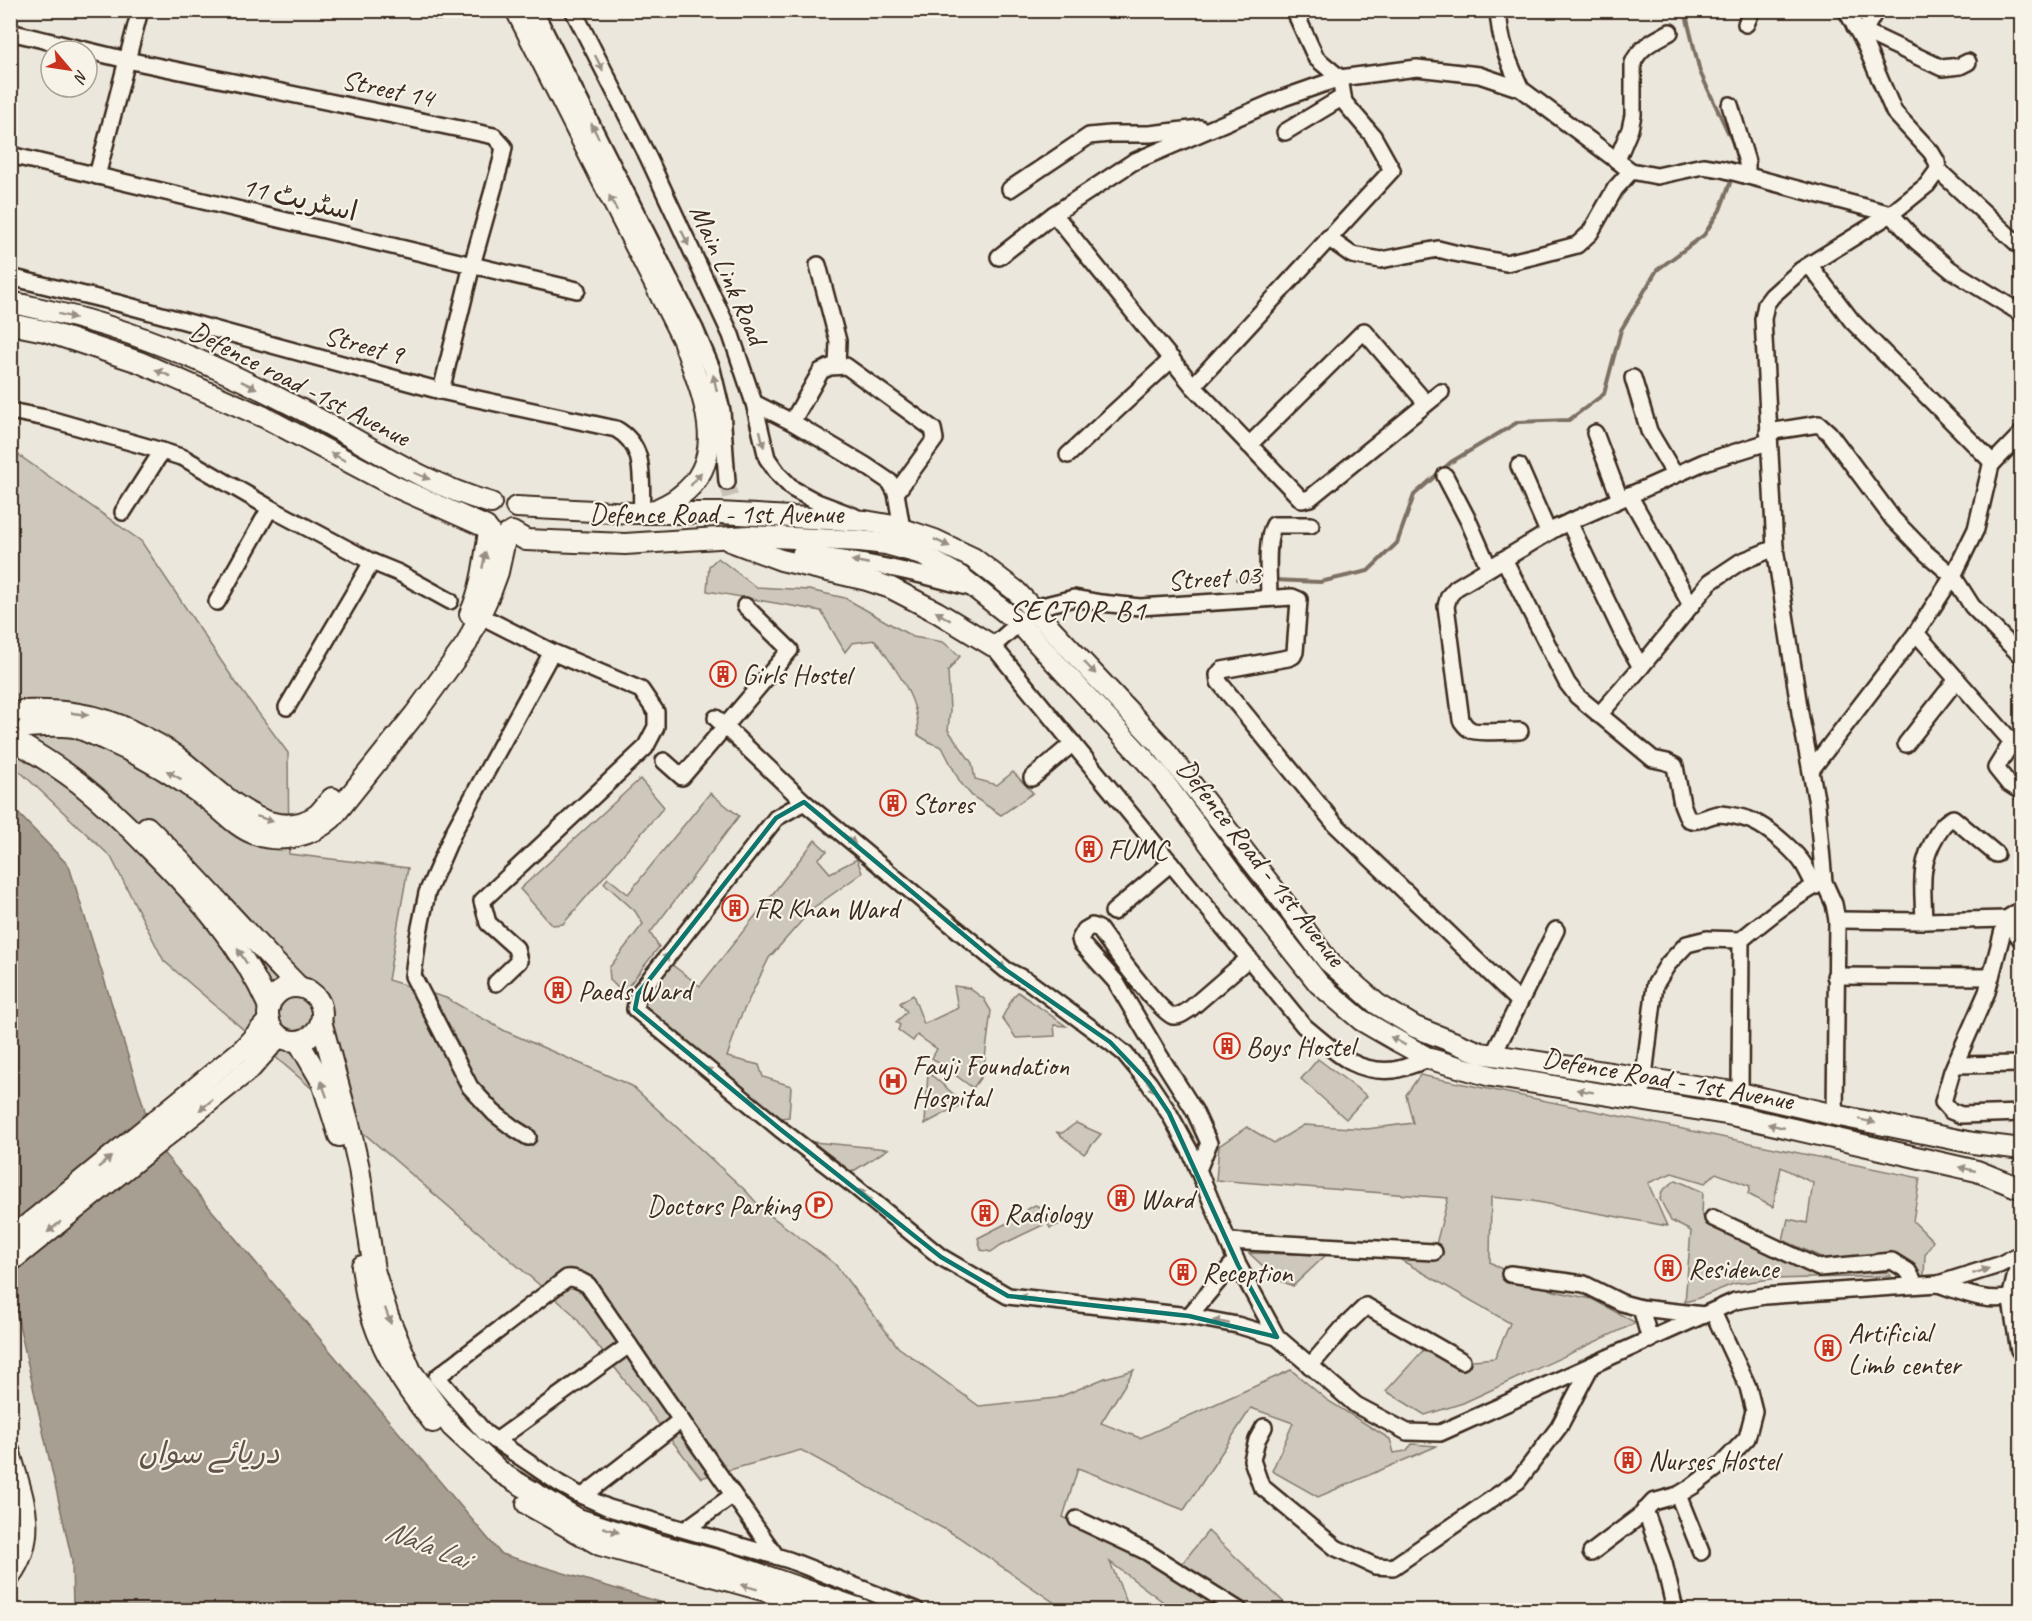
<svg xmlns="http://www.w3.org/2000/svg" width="2032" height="1621" font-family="Caveat,'Playpen Sans Arabic',sans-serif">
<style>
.green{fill:#cec8bc;stroke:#84796d;stroke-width:1.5}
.water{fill:#a89f93;stroke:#7c7064;stroke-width:1.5}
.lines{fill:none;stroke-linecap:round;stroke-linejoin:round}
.stream{stroke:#7c7064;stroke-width:4}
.minor-tunnel{stroke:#c9c1b6;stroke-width:15;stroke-dasharray:15 8;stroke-linecap:butt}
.minor-casing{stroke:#3b2a1e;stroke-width:20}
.major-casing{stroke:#3b2a1e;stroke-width:24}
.highway-casing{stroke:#3b2a1e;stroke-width:27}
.minor{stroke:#f7f3e8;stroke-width:15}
.major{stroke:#f7f3e8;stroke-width:20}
.highway{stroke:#f7f3e8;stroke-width:22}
.oneway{fill:#998e83}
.marked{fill:none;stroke:#0f766e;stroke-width:4.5;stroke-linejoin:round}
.labels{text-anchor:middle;stroke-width:4.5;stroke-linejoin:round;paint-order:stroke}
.street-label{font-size:28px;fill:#3b2a1e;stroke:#f7f3e8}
.poi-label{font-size:28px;fill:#3b2a1e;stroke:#f7f3e8;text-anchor:start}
.neighbourhood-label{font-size:30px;letter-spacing:1.5px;fill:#3b2a1e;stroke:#f7f3e8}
.water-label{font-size:30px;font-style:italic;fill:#615347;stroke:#f7f3e8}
</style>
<rect width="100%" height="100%" fill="#ece7dc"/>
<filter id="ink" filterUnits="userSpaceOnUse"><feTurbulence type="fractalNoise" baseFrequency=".0167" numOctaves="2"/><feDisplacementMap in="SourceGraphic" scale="12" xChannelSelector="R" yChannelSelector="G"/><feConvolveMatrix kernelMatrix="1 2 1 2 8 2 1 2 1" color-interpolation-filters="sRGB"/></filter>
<g filter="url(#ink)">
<g class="green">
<polygon points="10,454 17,454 141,541 234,680 288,753 289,854 408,868 388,980 446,998 505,1031 632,1086 746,1191 763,1210 835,1264 898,1347 979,1406 1057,1398 1105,1378 1134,1370 1101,1423 1140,1438 1291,1370 1327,1400 1390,1439 1394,1453 1406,1451 1412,1444 1437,1446 1318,1497 1272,1471 1293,1423 1251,1408 1184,1510 1078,1468 1063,1517 1176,1571 1208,1531 1292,1610 1174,1610 1110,1562 1130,1610 1065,1610 957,1536 801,1450 701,1478 572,1313 164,961 111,857 11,763"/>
<path d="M718,558L756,587L809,590L845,598L913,637L943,642L960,656L948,671L950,711L948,730L972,763L975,779L997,785L1013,772L1033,793L1001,815L972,796L960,782L942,747L931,743L918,735C920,699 895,668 875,640L852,643L845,652L821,611L707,591L709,566Z"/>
<polygon points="640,779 664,807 563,924 552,925 520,889"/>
<polygon points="710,793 739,816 650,933 659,947 623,993 610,980 609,968 643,924 635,911 604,883 608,878 628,894"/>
<polygon points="815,840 827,851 818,859 830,873 857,859 862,873 813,908 769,958 739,1020 727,1057 759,1065 763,1077 791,1086 789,1117 781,1118 641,1006 671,964 700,986"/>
<polygon points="954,986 969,988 984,999 991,1011 983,1074 973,1088 932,1058 937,1049 917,1035 913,1041 898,1030 900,1025 896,1022 907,1012 900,1003 913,995 924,1024 958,1008"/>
<polygon points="1018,992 1066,1026 1054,1025 1055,1036 1016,1038 1002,1018 1013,997"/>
<polygon points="1318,1059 1367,1096 1346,1119 1301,1079"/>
<polygon points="928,1072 964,1103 925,1124"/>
<polygon points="1420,1075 1920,1178 1913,1221 1933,1241 1925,1255 1924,1276 1913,1275 1893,1256 1823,1258 1783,1240 1788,1219 1807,1223 1813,1183 1781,1167 1773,1207 1748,1194 1750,1186 1716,1173 1705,1183 1672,1173 1648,1183 1667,1226 1532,1201 1491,1197 1490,1262 1510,1274 1554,1291 1592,1299 1636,1323 1463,1403 1425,1415 1386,1391 1430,1343 1462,1361 1495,1358 1510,1323 1382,1249 1434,1252 1448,1198 1216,1180 1219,1146 1247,1127 1274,1143 1304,1125 1367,1129 1413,1123 1406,1095"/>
<polygon points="1076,1123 1101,1134 1084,1154 1056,1132 1062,1133"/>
<polygon points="813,1142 888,1149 852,1172"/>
<polygon points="1676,1180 1703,1192 1702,1215 1708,1225 1820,1273 1888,1272 1891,1276 1772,1279 1733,1284 1696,1299 1685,1302 1691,1231 1671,1221 1660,1199 1662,1191"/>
<polygon points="1035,1205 1042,1208 1065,1222 1050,1228 1048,1224 1050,1219 1044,1217 1043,1225 1001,1245 991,1252 981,1250 978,1238 1013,1220 1017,1224 1020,1223 1019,1220 1028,1209"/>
<polygon points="1249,1253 1326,1255 1293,1286 1277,1279"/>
</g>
<polygon class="water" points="11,806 69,866 155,1143 501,1554 686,1610 73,1610 72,1560 16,1311 11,1297"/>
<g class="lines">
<g class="stream">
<polyline points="1690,10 1686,15 1700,72 1733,143 1738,162"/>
<polyline points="1237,579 1264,580"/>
<polyline points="1272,580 1320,582 1368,571 1397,543 1414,495 1451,462 1518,422 1569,420 1604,394 1621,330 1657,270 1704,235 1720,210 1730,183"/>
</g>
<path class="minor-tunnel" d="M727,482C738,532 752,541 800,553"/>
<g class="minor-casing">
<g id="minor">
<polyline points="438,10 439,11"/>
<polyline points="534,10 695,329 712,369 722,411 727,482"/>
<polyline points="573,10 648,157 731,335 754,403 767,458 779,475 793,489 817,502 854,516"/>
<path d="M1498,10C1500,43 1508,60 1521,89"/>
<polyline points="1746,24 1752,10"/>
<polyline points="1855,27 1942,68 1960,66 1968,62"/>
<polyline points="1864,31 1876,10"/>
<polyline points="10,32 127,60 494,136 504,147 501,162 472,265 441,391"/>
<polyline points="1730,105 1747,162 1747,176"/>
<polyline points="1285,132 1343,97"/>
<polyline points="10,155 577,290"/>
<path d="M1617,160L1630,129L1633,115V63C1640,46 1656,40 1670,32"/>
<polyline points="1938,170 2022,248"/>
<polyline points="97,176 140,10"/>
<polyline points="1010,189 1089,136 1110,134 1150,134 1200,128"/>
<polyline points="1054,214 1193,386 1302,500 1310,498 1441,392"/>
<polyline points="1328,238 1352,255 1381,260 1438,249 1454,253 1506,263 1535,256 1577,245 1590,233 1615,189 1631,171"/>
<polyline points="999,257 1054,214 1133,162 1283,98 1340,78 1417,68 1479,75 1521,89 1631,171 1657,176 1703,166 1722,169 1891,214 1916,241 1951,270 2022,314"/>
<polyline points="818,265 838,341 837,366"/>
<polyline points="1810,266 1852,321 1993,463"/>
<path d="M10,277L118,303L441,391L616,429C648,447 640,481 642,513"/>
<polyline points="1633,378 1649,431 1675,475"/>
<polyline points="1193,386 1392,170 1373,136 1344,102 1340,78 1316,58 1294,10"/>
<polyline points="754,403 792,422 865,465 890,482 896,493 902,529"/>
<polyline points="10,411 46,418 162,451 184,458 270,508 372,562 399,573 450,601"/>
<polyline points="792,422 821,371 830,367 846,366 933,429 935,439 896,493"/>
<polyline points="1768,432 1819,424 1829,433 1893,519 1927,554 1953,576 1972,606 2022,657"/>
<polyline points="1595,433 1620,499"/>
<polyline points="1249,445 1364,331 1426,403"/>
<polyline points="1068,455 1172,359"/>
<polyline points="1519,466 1548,532"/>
<polyline points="1445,476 1468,520 1489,568"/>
<polyline points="1629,495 1691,605"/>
<polyline points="123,512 162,451"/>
<polyline points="1569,522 1626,641 1641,667"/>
<path d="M800,553C856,560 912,571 967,587"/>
<path d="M1504,559L1567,683L1577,696L1653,759L1667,762L1675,766L1682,804L1688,819C1699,824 1709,814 1720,814C1732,815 1749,818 1760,825C1774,833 1796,852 1804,865C1808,872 1811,879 1815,886"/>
<path d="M1269,598C1269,580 1265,540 1274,525H1311"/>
<polyline points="217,602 270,508"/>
<polyline points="1033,608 1074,598 1101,603 1140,607 1292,597 1299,600 1295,652 1293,656 1288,658 1222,670 1218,675 1219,682 1335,824 1519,1001"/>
<polyline points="481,616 552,652 641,690 656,712 656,727 645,748 482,901 488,923 516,948 519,961 496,983"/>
<path d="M1019,623L993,646L1304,1026C1334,1050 1353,1074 1394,1070C1406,1068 1419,1062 1430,1059"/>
<polyline points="1916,633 2012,742 1996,768 2008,783 2022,792"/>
<polyline points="287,707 372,562"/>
<polyline points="1599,715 1641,667 1710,582 1740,562 1775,548"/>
<polyline points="716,718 804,802 1006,970 1028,981 1110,1042 1125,1054 1149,1083 1169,1113 1191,1153 1238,1265 1277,1337 1356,1405 1407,1432 1440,1433 1735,1301 1765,1296 1938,1284 1999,1265 2022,1253"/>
<path d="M1520,731C1510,731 1476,733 1471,730C1466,728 1464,724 1461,720L1446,606L1449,596L1456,588L1556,528L1704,462L1768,442"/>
<polyline points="1906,744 1957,679"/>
<polyline points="664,761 682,777 790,650 745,606"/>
<polyline points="1811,770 1916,633 1953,576 1976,529 1991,465 2022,433"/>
<polyline points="1032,778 1073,743"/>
<polyline points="804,802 776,818 638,994 635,1009 780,1129 853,1185 941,1257 1008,1296 1189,1316 1237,1325 1277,1337"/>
<polyline points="2022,909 2006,919 1987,992 1952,1071 1943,1102 1951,1111 1961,1115 2022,1113"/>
<polyline points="1113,912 1171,863"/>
<polyline points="1837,920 1924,921 2006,919 2022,941"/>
<path d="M1924,921C1923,886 1918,866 1937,834C1942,827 1944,822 1953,818L1996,854"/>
<polyline points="1835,976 1991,977"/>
<polyline points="1493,1055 1556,930"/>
<polyline points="1955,1065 2022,1064"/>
<path d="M1740,1093L1741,940C1766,919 1792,898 1821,883"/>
<polyline points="1641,1101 1655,985 1668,964 1687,944 1707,939 1741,940"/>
<polyline points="1835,1115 1837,920 1834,904 1824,882 1817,804 1800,713 1775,548 1763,319 1766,304 1772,296 1801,270 1891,214 1927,185 1938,170 1937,162 1931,152 1894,112 1864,42 1846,10"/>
<polyline points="528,1137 512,1127 494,1113 470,1087 413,976 418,937 427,893 454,831 552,652"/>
<path d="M1198,1170L1209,1143L1194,1110L1158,1053L1116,982L1081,943L1080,939L1085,930L1092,926L1099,929C1109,943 1160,1014 1173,1016C1180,1017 1185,1012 1190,1009L1249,958"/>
<polyline points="1713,1218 1819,1268 1892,1261 1908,1271 1916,1285"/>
<polyline points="1228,1241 1434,1252"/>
<polyline points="1510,1274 1584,1284 1622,1303 1641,1308 1704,1315"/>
<path d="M1938,1284C1964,1293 1986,1303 2014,1297"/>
<polyline points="1641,1308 1650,1340"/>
<polyline points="1189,1316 1236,1260"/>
<polyline points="1310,1366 1342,1329 1366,1306 1462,1361"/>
<polyline points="1264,1427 1257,1440 1252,1460 1261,1486 1336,1548 1375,1566 1393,1567 1518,1481 1559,1427 1591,1366"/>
<polyline points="496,1441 629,1345"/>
<polyline points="1678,1495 1701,1552"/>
<polyline points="583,1496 681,1420"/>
<polyline points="1645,1510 1664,1563 1675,1610"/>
<polyline points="1077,1519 1147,1552 1239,1610"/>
<polyline points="686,1529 733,1495"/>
<polyline points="1591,1553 1641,1515 1653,1502 1678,1495 1693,1486 1723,1463 1747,1438 1754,1411 1748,1387 1713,1312"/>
<path d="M776,1556L651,1377L588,1285C581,1281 575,1277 567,1278L437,1377L485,1433L560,1484L578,1494L609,1508L789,1560L916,1610"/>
</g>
</g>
<g class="major-casing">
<g id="major">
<path d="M516,10L683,340C700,390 733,457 680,496C672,503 661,507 652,512"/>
<path d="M10,302C36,308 61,313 86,320C158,340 229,372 296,407C361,440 420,483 491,503"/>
<polyline points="10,324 45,331 139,362 264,417 396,487 486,527"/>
<polyline points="516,507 632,513 719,513 865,521 894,526 935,540 973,558 1016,591 1163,748 1287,906 1328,961 1377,1004 1415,1027 1481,1053 1740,1093 1835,1115 1973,1143 2022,1149"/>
<polyline points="512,532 526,540 625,544 749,536 860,541 886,544 919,553 961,577 1019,623 1158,774 1241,886 1319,984 1361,1020 1399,1042 1430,1059 1491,1076 1732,1115 1977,1171 2022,1189"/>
<polyline points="730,541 781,560 867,580 891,588 937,612 993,646"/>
<path d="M470,614C482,589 485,558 489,531"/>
<path d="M22,711C61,710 97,713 132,731C147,738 163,746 176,756C212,782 267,850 317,815C322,811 327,803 332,798"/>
<path d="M28,727C44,726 62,724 78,728C87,731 96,736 104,739C141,755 175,775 207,799C223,811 236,827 255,834C281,844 312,836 332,818L415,714L467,643L491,591L498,572L506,535"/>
<path d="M10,738C34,752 57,766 79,783C104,803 127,825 149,848C197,896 242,945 269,1007"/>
<path d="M147,827C200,879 247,935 299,987"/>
<circle cx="295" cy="1014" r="27"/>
<polyline points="321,1021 349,1124 359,1168 374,1270 388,1316 411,1371 452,1427 503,1474 578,1519 655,1544 731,1564 863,1610"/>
<polyline points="298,1041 322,1082 339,1136"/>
<polyline points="10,1239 243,1049 269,1020"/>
<polyline points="10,1262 251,1068 279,1036"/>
<path d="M362,1266C364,1278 365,1291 368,1303C379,1348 404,1387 433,1422"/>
<path d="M10,1453C22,1497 40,1534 10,1576"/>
<polyline points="527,1504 600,1545 777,1594 825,1610"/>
</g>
</g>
<g class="highway-casing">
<polyline id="highway" points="2022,1264 2014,1297 2022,1348"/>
</g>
<use href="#minor" class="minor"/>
<use href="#major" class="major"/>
<use href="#highway" class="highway"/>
</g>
<defs><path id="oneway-solid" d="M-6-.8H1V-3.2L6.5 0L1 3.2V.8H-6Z" transform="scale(1.5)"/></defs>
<g class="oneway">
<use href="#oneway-solid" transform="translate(599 63) rotate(63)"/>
<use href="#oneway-solid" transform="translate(595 131) rotate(-116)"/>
<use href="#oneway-solid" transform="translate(613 203) rotate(-117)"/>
<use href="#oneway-solid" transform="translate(685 238) rotate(65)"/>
<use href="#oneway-solid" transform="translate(67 316) rotate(14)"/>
<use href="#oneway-solid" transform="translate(163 373) rotate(-156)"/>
<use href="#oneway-solid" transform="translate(715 383) rotate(-103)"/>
<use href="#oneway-solid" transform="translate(249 385) rotate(25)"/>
<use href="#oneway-solid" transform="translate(762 439) rotate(77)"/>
<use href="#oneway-solid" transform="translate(338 457) rotate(-152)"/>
<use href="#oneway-solid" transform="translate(422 476) rotate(23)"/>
<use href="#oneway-solid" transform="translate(696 479) rotate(-52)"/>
<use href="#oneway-solid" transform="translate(942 543) rotate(25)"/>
<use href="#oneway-solid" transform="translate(484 560) rotate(-79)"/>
<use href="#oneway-solid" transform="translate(860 562) rotate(-169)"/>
<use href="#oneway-solid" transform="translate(943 616) rotate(-149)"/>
<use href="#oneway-solid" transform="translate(1090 668) rotate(46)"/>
<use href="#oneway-solid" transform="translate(80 714) rotate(8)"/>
<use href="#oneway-solid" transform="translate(174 775) rotate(-149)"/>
<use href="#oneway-solid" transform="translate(265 819) rotate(18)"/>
<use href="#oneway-solid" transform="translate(849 839) rotate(40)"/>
<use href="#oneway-solid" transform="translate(242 956) rotate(-123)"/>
<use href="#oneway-solid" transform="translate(664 960) rotate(-52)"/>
<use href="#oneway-solid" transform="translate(999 964) rotate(39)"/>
<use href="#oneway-solid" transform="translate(1398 1041) rotate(-150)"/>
<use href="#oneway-solid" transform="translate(712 1073) rotate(-140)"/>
<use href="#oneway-solid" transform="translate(1150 1085) rotate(53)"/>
<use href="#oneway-solid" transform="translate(324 1089) rotate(-110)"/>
<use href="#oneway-solid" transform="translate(1585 1091) rotate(-171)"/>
<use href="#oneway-solid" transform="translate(206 1105) rotate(141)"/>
<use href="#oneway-solid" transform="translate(1867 1121) rotate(12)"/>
<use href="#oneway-solid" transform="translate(1776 1126) rotate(-167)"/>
<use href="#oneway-solid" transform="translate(105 1162) rotate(-39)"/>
<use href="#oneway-solid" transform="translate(1967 1169) rotate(-167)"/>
<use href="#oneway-solid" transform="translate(865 1195) rotate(-141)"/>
<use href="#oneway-solid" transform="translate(54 1227) rotate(141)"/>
<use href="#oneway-solid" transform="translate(1981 1271) rotate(-18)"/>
<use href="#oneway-solid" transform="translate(1027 1298) rotate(-173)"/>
<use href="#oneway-solid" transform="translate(388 1316) rotate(70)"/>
<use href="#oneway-solid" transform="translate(1221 1322) rotate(-169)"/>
<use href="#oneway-solid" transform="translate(611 1530) rotate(18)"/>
<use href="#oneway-solid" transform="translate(749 1587) rotate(-165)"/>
</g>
</g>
<path class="marked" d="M804,802L1006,970L1110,1042L1149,1083L1169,1113L1238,1265L1277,1337L1189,1316L1008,1296L941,1257L780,1129L635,1009L638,994L776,818Z"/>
<defs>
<g id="building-ring" transform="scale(1.35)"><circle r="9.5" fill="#f7f3e8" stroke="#c8321e" stroke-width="1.5"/><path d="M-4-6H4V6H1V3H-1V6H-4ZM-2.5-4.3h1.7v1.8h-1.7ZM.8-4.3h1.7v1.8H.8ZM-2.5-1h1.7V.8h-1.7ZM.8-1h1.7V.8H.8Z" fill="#c8321e"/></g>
<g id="hospital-ring" transform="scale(1.35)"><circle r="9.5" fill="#f7f3e8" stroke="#c8321e" stroke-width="1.5"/><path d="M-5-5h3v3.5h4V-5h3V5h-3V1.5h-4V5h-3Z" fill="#c8321e"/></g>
<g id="parking-ring" transform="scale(1.35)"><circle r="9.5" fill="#f7f3e8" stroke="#c8321e" stroke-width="1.5"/><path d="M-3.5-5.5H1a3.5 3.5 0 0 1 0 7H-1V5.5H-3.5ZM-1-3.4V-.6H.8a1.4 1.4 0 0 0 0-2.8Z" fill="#c8321e"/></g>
</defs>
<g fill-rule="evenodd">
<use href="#building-ring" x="723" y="674"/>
<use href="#building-ring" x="893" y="803"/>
<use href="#building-ring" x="1089" y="849"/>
<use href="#building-ring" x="735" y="908"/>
<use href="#building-ring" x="558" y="990"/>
<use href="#building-ring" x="1227" y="1046"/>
<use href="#hospital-ring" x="893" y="1081"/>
<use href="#building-ring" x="1121" y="1198"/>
<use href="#parking-ring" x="819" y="1205"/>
<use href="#building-ring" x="985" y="1213"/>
<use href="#building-ring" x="1668" y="1268"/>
<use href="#building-ring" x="1183" y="1272"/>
<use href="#building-ring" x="1828" y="1348"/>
<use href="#building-ring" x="1628" y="1460"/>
</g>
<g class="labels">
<g class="street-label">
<text transform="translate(388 88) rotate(12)" y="10">Street 14</text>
<text transform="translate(300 198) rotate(13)" y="10">اسٹریٹ 11</text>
<text transform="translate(729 274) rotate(66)" y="10">Main Link Road</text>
<text transform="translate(364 344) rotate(15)" y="10">Street 9</text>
<text transform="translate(300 383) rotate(27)" y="10">Defence road -1st Avenue</text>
<text x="716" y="523">Defence Road - 1st Avenue</text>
<text transform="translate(1214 577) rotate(-4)" y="10">Street 03</text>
<text transform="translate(1262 862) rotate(52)" y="10">Defence Road - 1st Avenue</text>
<text transform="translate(1668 1078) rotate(10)" y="10">Defence Road - 1st Avenue</text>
</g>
<g class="poi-label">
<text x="742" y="684">Girls Hostel</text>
<text x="912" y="813">Stores</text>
<text x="1108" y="859">FUMC</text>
<text x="754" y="918">FR Khan Ward</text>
<text x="578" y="1000">Paeds Ward</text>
<text x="1246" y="1056">Boys Hostel</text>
<text x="912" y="1075">Fauji Foundation<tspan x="912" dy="32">Hospital</tspan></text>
<text x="1140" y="1208">Ward</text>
<text x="800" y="1215" text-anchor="end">Doctors Parking</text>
<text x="1004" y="1223">Radiology</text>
<text x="1688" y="1278">Residence</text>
<text x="1202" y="1282">Reception</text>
<text x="1848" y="1342">Artificial<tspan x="1848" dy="32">Limb center</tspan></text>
<text x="1648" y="1470">Nurses Hostel</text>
</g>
<g class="neighbourhood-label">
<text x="1078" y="620">SECTOR B1</text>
</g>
<g class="water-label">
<text x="209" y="1463">دریائے سواں</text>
<text transform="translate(427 1544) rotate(21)" y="10">Nala Lai</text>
</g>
</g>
<rect width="2032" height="1621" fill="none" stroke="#f7f3e8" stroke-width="36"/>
<rect x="18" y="18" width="1996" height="1585" fill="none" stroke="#3b2a1e" stroke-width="2" filter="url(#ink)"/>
<g transform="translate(69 69) rotate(119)"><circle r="28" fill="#f7f3e8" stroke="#aca397" stroke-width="1.5"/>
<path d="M0-4.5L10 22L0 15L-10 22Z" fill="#c8321e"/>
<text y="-9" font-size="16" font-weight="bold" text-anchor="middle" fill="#3b2a1e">N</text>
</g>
</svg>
